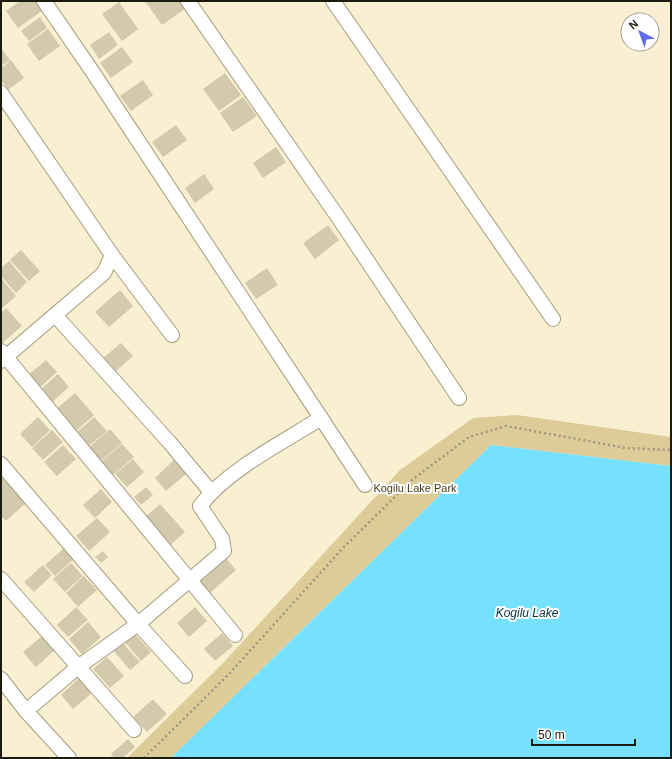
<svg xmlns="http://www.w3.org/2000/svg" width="672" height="759" font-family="Arial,sans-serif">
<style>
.green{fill:#ddcc98}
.water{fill:#76e1ff}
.building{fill:#d3caad}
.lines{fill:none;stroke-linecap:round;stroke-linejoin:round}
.minor-casing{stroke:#a59c81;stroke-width:16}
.path{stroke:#9f9882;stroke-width:2.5;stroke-dasharray:2 3;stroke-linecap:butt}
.minor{stroke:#fff;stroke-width:14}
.labels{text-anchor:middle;stroke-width:4;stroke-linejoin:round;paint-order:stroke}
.park-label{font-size:11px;fill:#463b17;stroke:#fff}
.water-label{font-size:12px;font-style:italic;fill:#00323e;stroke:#fff}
</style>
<rect width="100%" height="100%" fill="#f9f0d2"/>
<polygon class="green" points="517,415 671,437 671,466 491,445 171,758 127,758 224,662 400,470 473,418"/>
<polygon class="water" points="491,445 671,466 671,758 171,758"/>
<g class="building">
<polygon points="20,1 37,1 43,10 18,28 6,11"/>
<polygon points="145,1 180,1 185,9 162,25"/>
<polygon points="119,2 138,29 122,41 102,14"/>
<polygon points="40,17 47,28 29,41 21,31"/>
<polygon points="48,29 60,46 39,61 27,44"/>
<polygon points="109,32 118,45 99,59 90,45"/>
<polygon points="122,47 133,62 111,78 100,63"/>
<polygon points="1,48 10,60 1,66"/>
<polygon points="11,60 24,78 8,90 1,80 1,68"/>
<polygon points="225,73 241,95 219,111 203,89"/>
<polygon points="143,80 153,95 131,111 120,96"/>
<polygon points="243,97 257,116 233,132 220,113"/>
<polygon points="176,125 187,140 163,157 152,142"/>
<polygon points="276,147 286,162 263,178 253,163"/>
<polygon points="204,174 214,189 195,203 185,188"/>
<polygon points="328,225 339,240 315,259 303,243"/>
<polygon points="21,250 40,271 29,281 10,260"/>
<polygon points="9,261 27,282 16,293 1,276 1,268"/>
<polygon points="267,268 278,285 256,299 245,283"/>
<polygon points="1,278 16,296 1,309"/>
<polygon points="120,290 133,306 109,327 95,312"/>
<polygon points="6,308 22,326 1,344 1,313"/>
<polygon points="121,343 133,356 114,373 102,359"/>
<polygon points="46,360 57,372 37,390 26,377"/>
<polygon points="58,374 69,387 50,404 39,391"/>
<polygon points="75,393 94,415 75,432 55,410"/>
<polygon points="38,417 50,430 32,447 20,434"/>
<polygon points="94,417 107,431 87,447 75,434"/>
<polygon points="110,429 122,443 100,462 88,448"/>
<polygon points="52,430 63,442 43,460 32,448"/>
<polygon points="122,444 134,457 113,475 101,462"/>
<polygon points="63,445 76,459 57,476 44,462"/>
<polygon points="133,459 144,472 127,487 115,474"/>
<polygon points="174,460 186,474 166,491 155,478"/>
<polygon points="2,478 26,503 6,521 1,516"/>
<polygon points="146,487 153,495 141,505 134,497"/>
<polygon points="101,489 112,502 95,518 83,505"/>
<polygon points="160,504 185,532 169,546 144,518"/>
<polygon points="97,518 110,532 89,551 76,536"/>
<polygon points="64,548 74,559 55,576 45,565"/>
<polygon points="103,551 108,557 101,563 95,557"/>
<polygon points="224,556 236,570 209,594 197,579"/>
<polygon points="71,563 83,576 65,592 53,579"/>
<polygon points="43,565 52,575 34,592 24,582"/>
<polygon points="84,576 97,590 78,607 66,593"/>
<polygon points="76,607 88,620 68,637 57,625"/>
<polygon points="195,607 207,621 189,637 177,623"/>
<polygon points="88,622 101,637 82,654 69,639"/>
<polygon points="134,633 151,652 141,661 124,641"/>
<polygon points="222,633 233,646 215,661 204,649"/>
<polygon points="43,635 56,649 36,667 23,652"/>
<polygon points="122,642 140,662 130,670 113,650"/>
<polygon points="107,657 124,676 110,688 93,669"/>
<polygon points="80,677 93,692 73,709 61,695"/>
<polygon points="153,699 167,714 147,732 133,717"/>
<polygon points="128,739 135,747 123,758 114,758 111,754"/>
</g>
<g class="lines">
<g class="minor-casing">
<g id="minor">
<polyline points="188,1 340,220 459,398"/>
<polyline points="333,1 553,319"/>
<polyline points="1,93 112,255 104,273 1,361"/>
<polyline points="112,255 172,335"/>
<polyline points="55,315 170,443 211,492"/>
<polyline points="1,351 235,635"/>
<polyline points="321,418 365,485"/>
<polyline points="1,464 138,624 185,676"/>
<polyline points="1,579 134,730"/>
<path d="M1,679L26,711L78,667L138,624L224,551L222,539L200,506C227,470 282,443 321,418L92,71L44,1"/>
<polyline points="26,711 69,758"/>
</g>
</g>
<polyline class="path" points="144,758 229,674 343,548 412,480 469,437 506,426 626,448 671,450"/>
<use href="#minor" class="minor"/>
</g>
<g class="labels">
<g class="park-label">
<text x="415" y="492">Kogilu Lake Park</text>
</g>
<g class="water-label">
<text x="527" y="617">Kogilu Lake</text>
</g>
</g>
<rect width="672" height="759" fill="none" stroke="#1d1a0f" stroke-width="4"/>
<g transform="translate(640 32) rotate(319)"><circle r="19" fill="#ffffff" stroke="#a5a39f"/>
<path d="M0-3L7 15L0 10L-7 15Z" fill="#606ce4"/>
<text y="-6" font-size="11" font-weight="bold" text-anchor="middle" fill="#1d1a0f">N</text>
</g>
<path d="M532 739v6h103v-6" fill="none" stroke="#1d1a0f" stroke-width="2"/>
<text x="538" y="739" font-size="12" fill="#1d1a0f" stroke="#ffffff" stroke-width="3" paint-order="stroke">50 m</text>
</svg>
